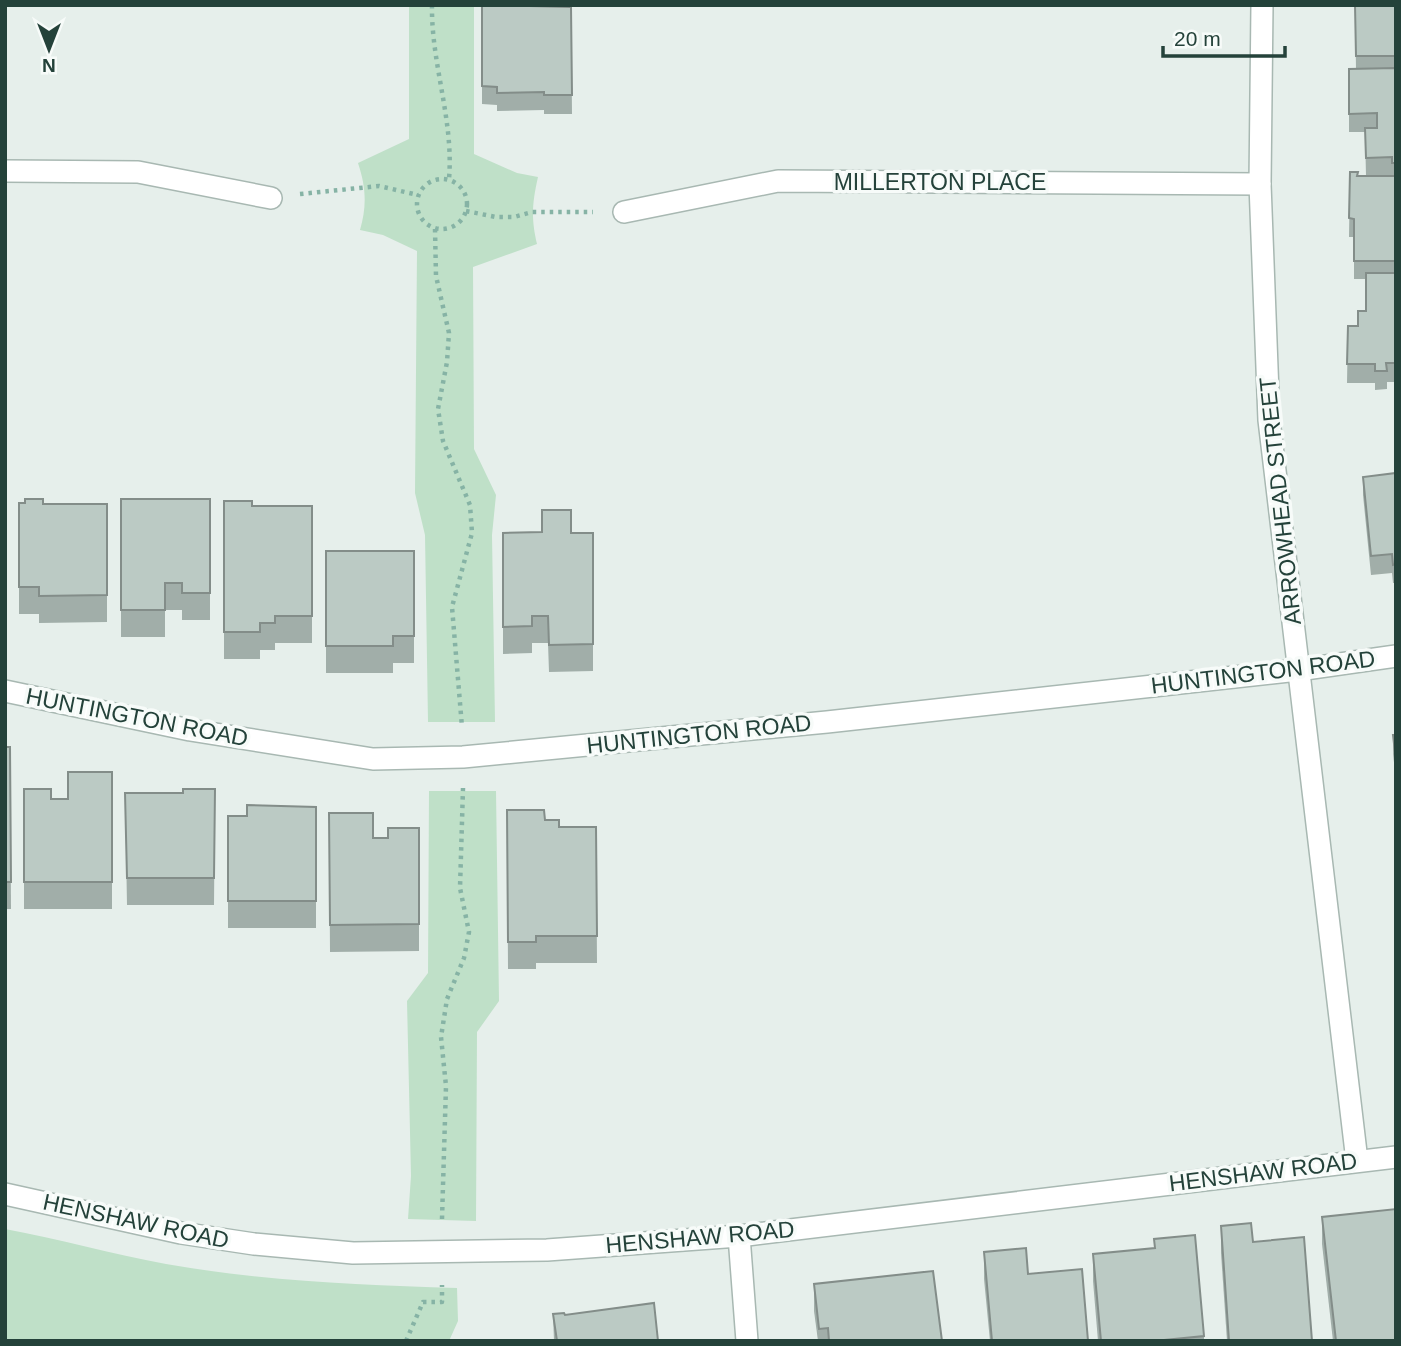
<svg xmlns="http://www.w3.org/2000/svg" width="1401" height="1346" font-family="Arial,sans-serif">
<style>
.green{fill:#bfe0c8}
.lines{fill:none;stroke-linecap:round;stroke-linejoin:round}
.minor-casing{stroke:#a8b8b2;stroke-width:24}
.path{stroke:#86b3a5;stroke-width:4.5;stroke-dasharray:3.5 5;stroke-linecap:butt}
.minor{stroke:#fff;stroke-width:21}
.wall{fill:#a1aea9}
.building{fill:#bbcac4;stroke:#838d89;stroke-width:2}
.labels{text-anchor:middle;stroke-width:7;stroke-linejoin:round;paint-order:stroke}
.street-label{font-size:23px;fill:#24423a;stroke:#f7fbf9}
</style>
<rect width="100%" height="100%" fill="#e6efeb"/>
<g class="green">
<path d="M409,5H474V154L517,173L538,177C532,204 531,218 537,244L473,267L474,449L496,495L492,535L495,722H428L425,535L415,493L417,251L383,235L360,230C367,206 366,187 358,163L409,139Z"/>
<polygon points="429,791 496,791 499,1001 477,1032 476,1221 408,1219 411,1176 407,1001 428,973"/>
<path d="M5,1229C59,1239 112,1254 166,1264C262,1281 360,1285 457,1288L458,1321L449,1341H5Z"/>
</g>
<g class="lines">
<g class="minor-casing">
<g id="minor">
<polyline points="1262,5 1260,184 1269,420 1357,1161"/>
<polyline points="5,171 138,172 271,198"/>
<polyline points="624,212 778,181 1260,184"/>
<polyline points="5,691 190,730 373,759 463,757 827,722 1298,670 1396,656"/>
<polyline points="5,1194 181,1233 254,1244 353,1253 547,1250 739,1236 1396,1157"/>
<polyline points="739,1236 747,1341"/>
</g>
</g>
<g class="path">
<path d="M432,5C431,64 454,120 449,179"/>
<circle cx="442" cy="204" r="25"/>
<polyline points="300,194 379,186 418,195"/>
<polyline points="466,211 496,217 514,217 532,212 593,212"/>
<polyline points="435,229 436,276 449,333 447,362 438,409 443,441 470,505 472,533 452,607 462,727"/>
<polyline points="442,1219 446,1086 441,1037 447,999 464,958 469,932 460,888 463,788"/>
<polyline points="406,1341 423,1302 442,1302 442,1285"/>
</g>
<use href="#minor" class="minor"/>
</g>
<g class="wall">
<polygon points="482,5 571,7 572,114 544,114 544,110 497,111 497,105 482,104"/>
<polygon points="1355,5 1396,5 1396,382 1387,382 1387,389 1375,390 1375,383 1347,383 1348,326 1358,326 1366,311 1366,279 1354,279 1354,237 1349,237 1350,172 1358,176 1366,176 1365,132 1349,132 1349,69 1356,69"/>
<polygon points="1396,473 1396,583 1393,583 1392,573 1371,575 1363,495 1363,477"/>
<rect x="5" y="491" width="1" height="116"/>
<polygon points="121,499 210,499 210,620 182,620 182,610 165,610 165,637 121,637"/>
<polygon points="224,501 252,506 312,506 312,643 275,643 275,650 260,650 260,659 224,659"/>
<polygon points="19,503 107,504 107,622 39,623 39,614 19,614"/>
<polygon points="503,533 593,533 593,671 549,672 548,643 532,643 532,653 503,654"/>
<polygon points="326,551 414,551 414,663 393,663 393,673 326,673"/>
<polygon points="1393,735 1396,735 1396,779 1393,754"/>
<polygon points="5,747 10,747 11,909 5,909"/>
<polygon points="112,772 112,909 24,909 24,789 51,799 68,799"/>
<polygon points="215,789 214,905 127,905 125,793 183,793"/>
<polygon points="316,807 316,928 228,928 228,816 247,816"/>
<polygon points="507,810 545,820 559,827 596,827 597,963 536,963 536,969 508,969"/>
<polygon points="329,813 373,838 388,838 419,828 419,951 330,952"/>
<polygon points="1396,1209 1396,1341 1333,1341 1322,1244 1322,1217"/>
<polygon points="1221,1226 1253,1242 1312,1341 1227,1341 1221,1253"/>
<polygon points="984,1252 1028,1274 1088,1341 990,1341 984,1279"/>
<polygon points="1093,1254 1204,1336 1204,1341 1098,1341 1093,1281"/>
<polygon points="814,1284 942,1341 818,1341 814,1311"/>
<polygon points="553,1314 565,1315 658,1341 554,1341"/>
</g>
<g class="building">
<polygon points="482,5 571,7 572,95 544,95 544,92 497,93 497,87 482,86"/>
<polygon points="1355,5 1396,5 1396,56 1356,56"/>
<polygon points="1395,68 1396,163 1392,163 1392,157 1366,158 1365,128 1377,128 1377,113 1349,114 1349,69"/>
<polygon points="1350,172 1358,172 1357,176 1396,176 1396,261 1354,261 1354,219 1349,218"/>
<polygon points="1366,273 1396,273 1396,363 1386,363 1387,371 1375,371 1375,364 1347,364 1348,326 1358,326 1358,311 1366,311"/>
<polygon points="1396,473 1396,564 1393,565 1392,554 1371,556 1363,477"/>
<rect x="5" y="491" width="1" height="89"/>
<polygon points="25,499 43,499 43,504 107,504 107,595 39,596 39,587 19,587 19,503 25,503"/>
<polygon points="121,499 210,499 210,593 182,593 182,583 165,583 165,610 121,610"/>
<polygon points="224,501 252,501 252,506 312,506 312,616 275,616 275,623 260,623 260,632 224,632"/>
<polygon points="542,510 571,510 571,533 593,533 593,644 549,645 548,616 532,616 532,626 503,627 503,533 542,532"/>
<polygon points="326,551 414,551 414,636 393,636 393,646 326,646"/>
<polygon points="1393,735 1396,735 1396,761"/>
<polygon points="5,747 10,747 11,882 5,882"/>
<polygon points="68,772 112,772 112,882 24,882 24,789 51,789 51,799 68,799"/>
<polygon points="183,789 215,789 214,878 127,878 125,793 183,793"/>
<polygon points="247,805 316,807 316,901 228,901 228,816 247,816"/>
<polygon points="507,810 544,810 545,820 559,820 559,827 596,827 597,936 536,936 536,942 508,942"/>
<polygon points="329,813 373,813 373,838 388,838 388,828 419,828 419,924 330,925"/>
<polygon points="1396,1209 1396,1340 1336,1341 1322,1217"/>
<polygon points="1251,1223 1253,1242 1304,1237 1312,1341 1229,1341 1221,1226"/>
<polygon points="1195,1235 1204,1336 1154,1341 1101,1341 1093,1254 1155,1248 1154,1239"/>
<polygon points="1026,1248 1028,1274 1082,1269 1088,1341 992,1341 984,1252"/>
<polygon points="933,1271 942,1341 829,1341 828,1328 819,1329 814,1284"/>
<polygon points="654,1303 658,1341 557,1341 553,1314 564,1313 565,1315"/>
</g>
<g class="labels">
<g class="street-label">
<text x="940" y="190">MILLERTON PLACE</text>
<text transform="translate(1280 501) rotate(-96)" y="8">ARROWHEAD STREET</text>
<text transform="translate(1263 672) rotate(-7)" y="8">HUNTINGTON ROAD</text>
<text transform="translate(137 717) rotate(11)" y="8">HUNTINGTON ROAD</text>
<text transform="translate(699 734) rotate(-6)" y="8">HUNTINGTON ROAD</text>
<text transform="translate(1263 1172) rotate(-7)" y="8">HENSHAW ROAD</text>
<text transform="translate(136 1221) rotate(12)" y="8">HENSHAW ROAD</text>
<text transform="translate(700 1237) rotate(-5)" y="8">HENSHAW ROAD</text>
</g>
</g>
<rect width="1401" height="1346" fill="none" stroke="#24423a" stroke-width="14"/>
<g transform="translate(49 49) rotate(180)" stroke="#f7fbf9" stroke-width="5" paint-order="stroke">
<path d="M0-5L12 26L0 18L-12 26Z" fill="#24423a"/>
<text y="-10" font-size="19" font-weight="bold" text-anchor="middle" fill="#24423a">N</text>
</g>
<path d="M1163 46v10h122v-10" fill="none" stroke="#24423a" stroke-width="3.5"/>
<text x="1174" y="46" font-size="21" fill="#24423a" stroke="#f7fbf9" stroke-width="5" paint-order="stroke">20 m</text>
</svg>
